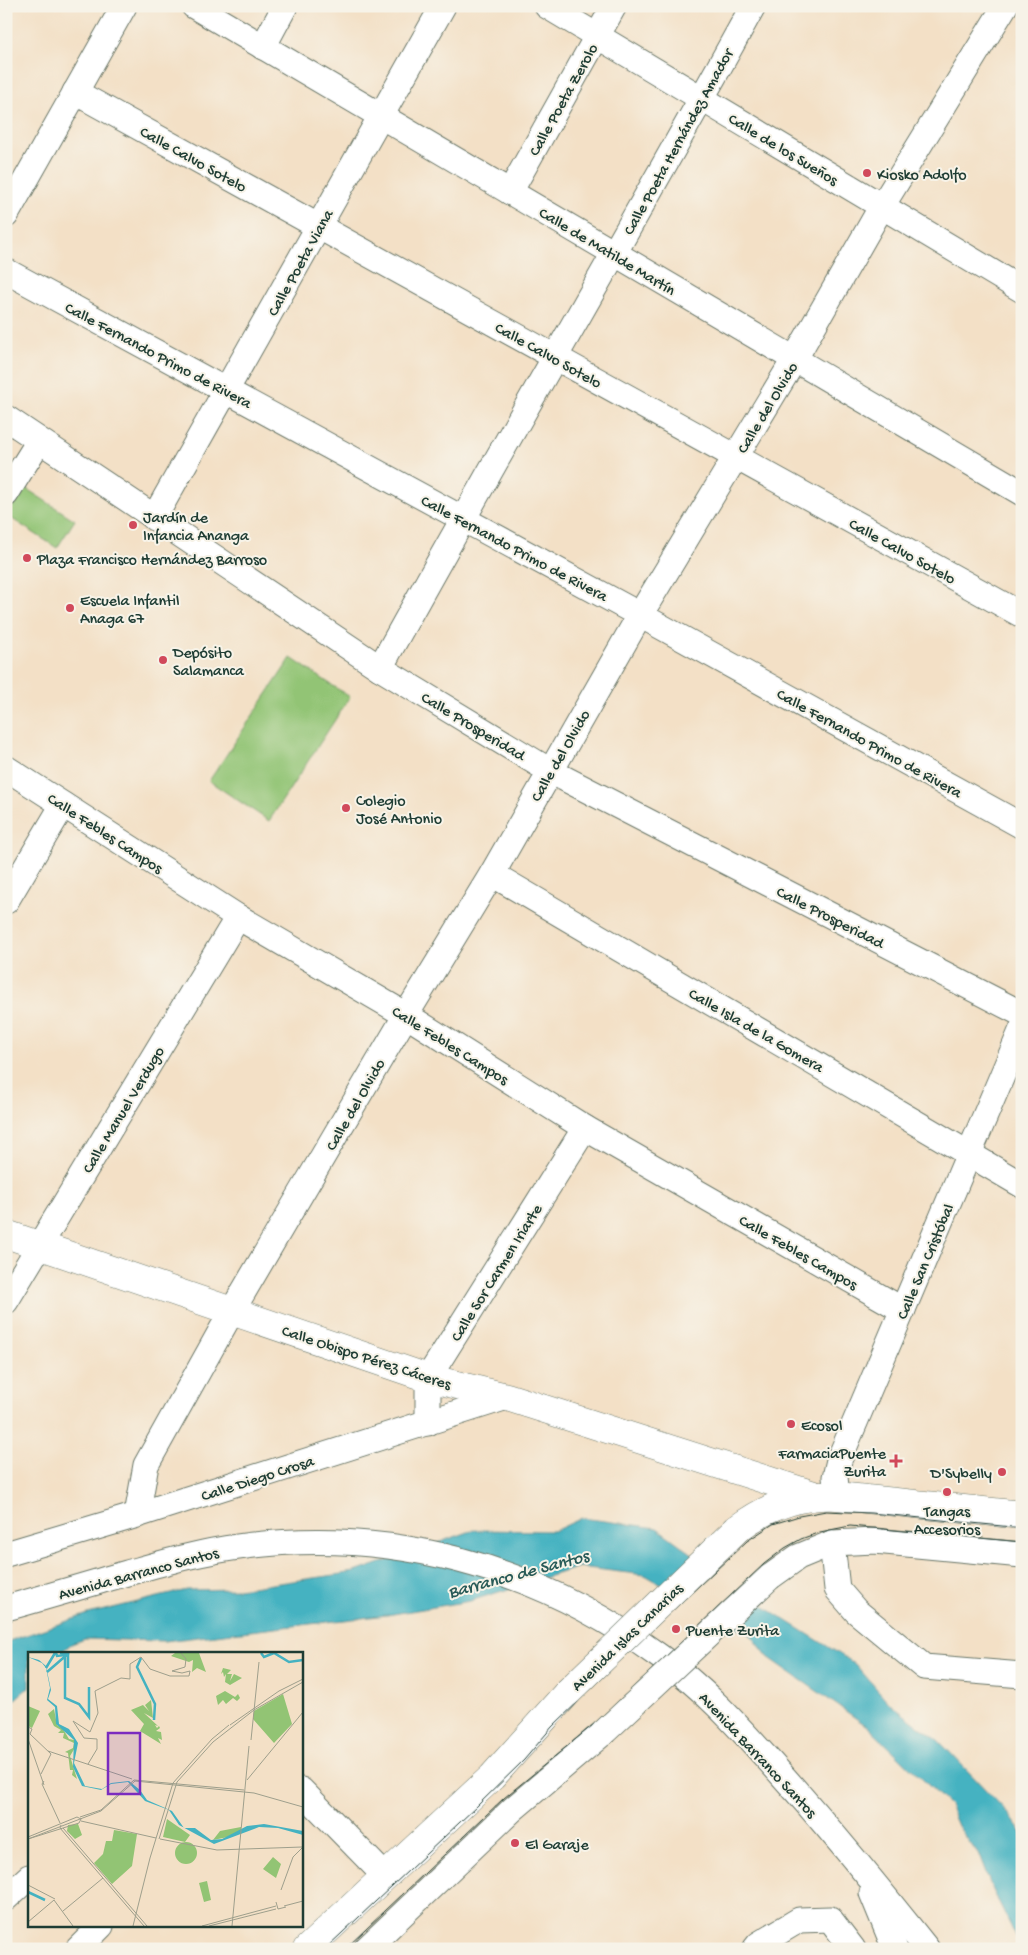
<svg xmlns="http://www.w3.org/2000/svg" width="1028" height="1955" font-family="'Gochi Hand',sans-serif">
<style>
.green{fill:#92c474;stroke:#588054}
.water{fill:#44b2c1;stroke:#32787a}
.pier{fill:#f3e0c6}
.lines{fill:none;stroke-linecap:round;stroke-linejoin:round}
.street-casing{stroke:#697667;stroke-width:27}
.secondary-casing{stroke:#697667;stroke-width:29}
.street{stroke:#fff;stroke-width:25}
.secondary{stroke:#fff;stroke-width:28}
.tram{stroke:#1f3d34;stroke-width:1}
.street-bridge-casing{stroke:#697667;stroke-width:27;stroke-linecap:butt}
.secondary-bridge-casing{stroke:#697667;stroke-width:29;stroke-linecap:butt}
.street-bridge{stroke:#fff;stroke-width:25}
.secondary-bridge{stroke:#fff;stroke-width:28}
.poi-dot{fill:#d1495b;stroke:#f7f3e8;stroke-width:2}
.labels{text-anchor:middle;stroke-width:4;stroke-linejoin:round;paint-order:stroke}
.street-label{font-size:16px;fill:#1f3d34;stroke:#f7f3e8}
.poi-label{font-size:16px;fill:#1f3d34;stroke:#f7f3e8;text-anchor:start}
.water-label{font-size:18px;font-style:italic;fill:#285a57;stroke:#f7f3e8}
.inset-river{fill:none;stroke:#44b2c1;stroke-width:2.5}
.inset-road{fill:none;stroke:#9e9f8c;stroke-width:1}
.view{fill:#7b2cbf;fill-opacity:0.15;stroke:#7b2cbf;stroke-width:2.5}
.inset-edge{fill:none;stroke:#1f3d34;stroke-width:2.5}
</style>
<rect width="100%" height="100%" fill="#f7f3e8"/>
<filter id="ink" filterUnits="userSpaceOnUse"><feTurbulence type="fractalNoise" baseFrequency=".02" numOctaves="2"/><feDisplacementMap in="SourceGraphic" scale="10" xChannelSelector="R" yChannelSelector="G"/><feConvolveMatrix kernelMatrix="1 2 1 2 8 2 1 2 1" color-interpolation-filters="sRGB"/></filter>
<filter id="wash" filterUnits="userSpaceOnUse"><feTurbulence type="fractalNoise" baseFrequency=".0096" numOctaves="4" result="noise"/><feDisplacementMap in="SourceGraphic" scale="20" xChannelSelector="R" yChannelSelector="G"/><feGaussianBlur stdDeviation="1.12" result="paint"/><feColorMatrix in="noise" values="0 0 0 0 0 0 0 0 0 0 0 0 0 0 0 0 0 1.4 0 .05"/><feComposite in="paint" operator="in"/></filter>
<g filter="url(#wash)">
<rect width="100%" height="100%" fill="#f3e0c6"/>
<g class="green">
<polygon points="22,486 75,520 57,548 6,515 6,509"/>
<polygon points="291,658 350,697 269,821 209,781"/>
</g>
<polygon class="water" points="582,1518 657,1528 768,1609 854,1663 891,1705 939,1741 1009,1814 1022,1833 1022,1949 991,1886 980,1857 958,1826 949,1805 867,1726 768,1657 752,1636 645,1575 579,1567 470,1601 387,1615 164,1641 85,1639 71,1644 59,1654 29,1654 29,1687 6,1707 6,1642 88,1614 187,1590 238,1589 355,1572 474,1530 554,1531"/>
<polygon class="pier" points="700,1556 758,1598 729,1625 665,1589"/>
</g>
<g filter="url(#ink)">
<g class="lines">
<g class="street-casing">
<g id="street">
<polyline points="194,6 1022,493"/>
<polyline points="547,6 1022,290"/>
<polyline points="263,47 285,6"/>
<polyline points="75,92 1022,615"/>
<polyline points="510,192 614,6"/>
<polyline points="6,215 124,6"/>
<polyline points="6,271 640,615 1022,826"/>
<polyline points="6,418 380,668 550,771 1022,1014"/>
<polyline points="6,494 39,441"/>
<polyline points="154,518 443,6"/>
<path d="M380,668C502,446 631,228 753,6"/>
<polyline points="6,768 238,917 406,1015 585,1128 903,1310"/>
<polyline points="492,874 1022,1185"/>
<polyline points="6,901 63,805"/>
<polyline points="6,1301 238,917"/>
<polyline points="428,1423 428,1378 585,1128"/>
<polyline points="837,1496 835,1477 839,1460 1022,1029"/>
<polyline points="137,1515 146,1465 232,1311 406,1015 492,874 640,615 794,360 882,206 1005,6"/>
<polyline points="832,1543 837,1589 856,1611 924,1667 1022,1675"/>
<polyline points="6,1554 137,1515 507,1397"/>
<polyline points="770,1577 798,1557 832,1543 875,1541 1022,1555"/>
<path d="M6,1608C46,1597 86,1585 127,1573C163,1563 200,1552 238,1547C390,1526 535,1566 659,1656C702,1686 738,1726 773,1765C826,1824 877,1886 927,1949"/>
<polyline points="301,1790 385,1876"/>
<polyline points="872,1893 895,1949"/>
<polyline points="6,1898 29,1877"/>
<polyline points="78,1949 101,1926"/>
<polyline points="366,1949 513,1809 603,1733"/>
<polyline points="755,1949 759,1944 799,1920 830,1919 853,1949"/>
</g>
</g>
<g class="secondary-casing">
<g id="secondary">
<polyline points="6,1234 428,1378 507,1397 814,1495"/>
<path d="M737,1529C766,1507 800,1494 837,1496L1022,1515"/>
<polyline points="307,1949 492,1777 568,1692"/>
</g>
</g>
<use href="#street" class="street"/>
<use href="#secondary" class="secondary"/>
<g class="tram">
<polyline points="325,1949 476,1807 524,1760 552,1727 654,1628 747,1541 773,1524 799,1516 826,1511 871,1513 1022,1528"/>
<polyline points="345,1949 504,1798 593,1725 764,1564 785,1548 801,1539 820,1532 850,1526 1022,1542"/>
</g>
<g class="street-bridge-casing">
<polyline id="street-bridge" points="603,1733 770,1577"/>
</g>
<g class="secondary-bridge-casing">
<polyline id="secondary-bridge" points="568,1692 737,1529"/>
</g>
<use href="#street-bridge" class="street-bridge"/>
<use href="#secondary-bridge" class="secondary-bridge"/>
</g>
</g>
<g class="poi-dot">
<circle cx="867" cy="173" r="5"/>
<circle cx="133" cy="525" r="5"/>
<circle cx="27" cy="558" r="5"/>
<circle cx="70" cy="608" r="5"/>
<circle cx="163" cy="660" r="5"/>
<circle cx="346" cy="808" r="5"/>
<circle cx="791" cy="1424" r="5"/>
<path d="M893.5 1453.5h5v5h5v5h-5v5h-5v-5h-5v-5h5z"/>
<circle cx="1002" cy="1472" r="5"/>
<circle cx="947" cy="1492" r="5"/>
<circle cx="676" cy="1629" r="5"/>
<circle cx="515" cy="1843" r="5"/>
</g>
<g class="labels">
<g class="street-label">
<text transform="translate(562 99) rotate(-61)" y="6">Calle Poeta Zerolo</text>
<text transform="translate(677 141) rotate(-61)" y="6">Calle Poeta Hernández Amador</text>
<text transform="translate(784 148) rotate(31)" y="6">Calle de los Sueños</text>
<text transform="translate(194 158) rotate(29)" y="6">Calle Calvo Sotelo</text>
<text transform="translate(608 250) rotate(31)" y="6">Calle de Matilde Martín</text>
<text transform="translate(299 262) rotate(-61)" y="6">Calle Poeta Viana</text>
<text transform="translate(159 354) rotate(28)" y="6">Calle Fernando Primo de Rivera</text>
<text transform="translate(549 354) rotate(29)" y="6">Calle Calvo Sotelo</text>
<text transform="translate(766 407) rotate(-59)" y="6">Calle del Olvido</text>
<text transform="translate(515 547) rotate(28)" y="6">Calle Fernando Primo de Rivera</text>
<text transform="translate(903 550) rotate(29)" y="6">Calle Calvo Sotelo</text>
<text transform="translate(474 725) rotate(31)" y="6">Calle Prosperidad</text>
<text transform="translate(870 742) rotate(29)" y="6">Calle Fernando Primo de Rivera</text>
<text transform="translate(559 755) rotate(-60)" y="6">Calle del Olvido</text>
<text transform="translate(106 832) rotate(33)" y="6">Calle Febles Campos</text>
<text transform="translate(831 916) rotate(27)" y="6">Calle Prosperidad</text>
<text transform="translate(757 1029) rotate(30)" y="6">Calle Isla de la Gomera</text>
<text transform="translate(451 1044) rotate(32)" y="6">Calle Febles Campos</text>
<text transform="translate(354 1104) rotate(-60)" y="6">Calle del Olvido</text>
<text transform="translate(122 1109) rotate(-59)" y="6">Calle Manuel Verdugo</text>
<text transform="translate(799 1251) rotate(30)" y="6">Calle Febles Campos</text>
<text transform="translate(924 1261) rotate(-67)" y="6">Calle San Cristóbal</text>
<text transform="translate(495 1272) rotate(-58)" y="6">Calle Sor Carmen Iriarte</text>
<text transform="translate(367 1356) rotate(18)" y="6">Calle Obispo Pérez Cáceres</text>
<text transform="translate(257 1477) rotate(-18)" y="6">Calle Diego Crosa</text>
<text transform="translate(138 1572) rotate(-15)" y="6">Avenida Barranco Santos</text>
<text transform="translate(626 1636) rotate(-44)" y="6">Avenida Islas Canarias</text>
<text transform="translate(759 1754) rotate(47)" y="6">Avenida Barranco Santos</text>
</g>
<g class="poi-label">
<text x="877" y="179">Kiosko Adolfo</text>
<text x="143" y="522">Jardín de<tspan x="143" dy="18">Infancia Ananga</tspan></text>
<text x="37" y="564">Plaza Francisco Hernández Barroso</text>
<text x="80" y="605">Escuela Infantil<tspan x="80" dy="18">Anaga 67</tspan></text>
<text x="173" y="657">Depósito<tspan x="173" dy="18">Salamanca</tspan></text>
<text x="356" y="805">Colegio<tspan x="356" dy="18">José Antonio</tspan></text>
<text x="801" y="1430">Ecosol</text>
<text x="886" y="1458" text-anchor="end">FarmaciaPuente<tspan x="886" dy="18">Zurita</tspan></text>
<text x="992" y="1478" text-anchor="end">D'Sybelly</text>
<text x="947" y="1516" text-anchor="middle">Tangas<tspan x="947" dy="18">Accesorios</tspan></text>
<text x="686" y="1635">Puente Zurita</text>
<text x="525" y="1849">El Garaje</text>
</g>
<g class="water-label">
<text transform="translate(518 1573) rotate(-15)" y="6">Barranco de Santos</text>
</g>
</g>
<g transform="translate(28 1652)">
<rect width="275" height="275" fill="#f3e0c6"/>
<path d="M147,1H171L178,20L169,16L164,20L165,8L161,10L143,4ZM195,16L203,18L199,22H204L202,29L206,22L214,26L202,33L197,30L198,22L196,25L195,20L193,22ZM197,39L207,45L210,42L212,46L209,49L205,46L198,52L195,48L190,53L188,44ZM255,42L264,72L246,91L225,67L226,59ZM123,48L125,66L116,61L130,74L127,73L129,76L131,74L132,76L128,79L133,80L134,88L130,86L133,92L112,79L116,72L103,58L115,53L121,59L117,53ZM0,54L12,59L4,76L0,74ZM26,57L29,73L35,77L41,87L46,88L48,94L42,104L49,127L44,123L45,118H42L40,101L37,100L45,96L46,91L35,86L36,81H30L33,78L26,74L20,62ZM139,167L162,183L157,190L135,185ZM50,172L54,183L47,187L39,179L40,173ZM213,175V179L200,185L185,188L192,179ZM86,178L109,182L104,214L84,232L66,211L75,202L78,189H84ZM147 201a11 11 0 1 1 22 0a11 11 0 1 1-22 0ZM245,205L253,212L248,226L235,217ZM179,229L183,248L176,250L171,231Z" fill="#92c474"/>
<path d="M0,5L11,8L18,14L23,38L20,47L29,54L31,72L41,77L50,91L46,111L57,134L74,137L83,131L101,129L112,138L119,148L144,159L156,176H167L183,188L194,187L219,174L236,172L275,179V183L250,176L231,175L186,192L151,173L141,158L117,149L100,130L83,132L73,138L54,134L45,115L46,88L28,72L27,55L19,48L22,36L18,16L14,11Z" fill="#44b2c1"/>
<path class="inset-river" d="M28,1L29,4L37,3V46L51,52L61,65V35M32,1L40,2V16M233,1L236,5L246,1L261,10L275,8M113,6L109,15L127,52L126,68M18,16L27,1M19,20L41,1M0,240L17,248"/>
<path class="inset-road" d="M45,69L62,80L70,61L67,39L93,26L102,27V12L113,5L122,17L142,24H161L162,19L154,21L144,19L157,15L158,7L153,1M45,69L56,86L69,87V97M202,73L251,39L275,27M0,75L4,77L2,82L23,102M0,87L16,133M223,88L231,10M20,99L104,127M60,112L69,97M13,122L23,102M219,128L275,60M16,129L14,132L32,171M52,165L73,158L106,128L216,138M53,169L128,186M33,173L32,176L116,274M35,176L119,274M0,185L49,165L53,167L51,171L0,187M0,187L73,159L107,129L226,141L275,155M131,187L149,130L185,90L226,58L275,30M132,187L189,198L274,195M0,233L27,247M253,238L265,205L274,196M248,250L250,257L258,255M256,254L275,249M35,259L75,226M0,270L26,248L45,274M105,274L122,206L145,131L184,87L201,73M174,274L248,254M181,274L248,257M204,274L221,94"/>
<path class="view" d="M80,81H112V142H80Z"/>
<rect width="275" height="275" class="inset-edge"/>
</g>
<rect width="1028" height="1955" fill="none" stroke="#f7f3e8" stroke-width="25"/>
</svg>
